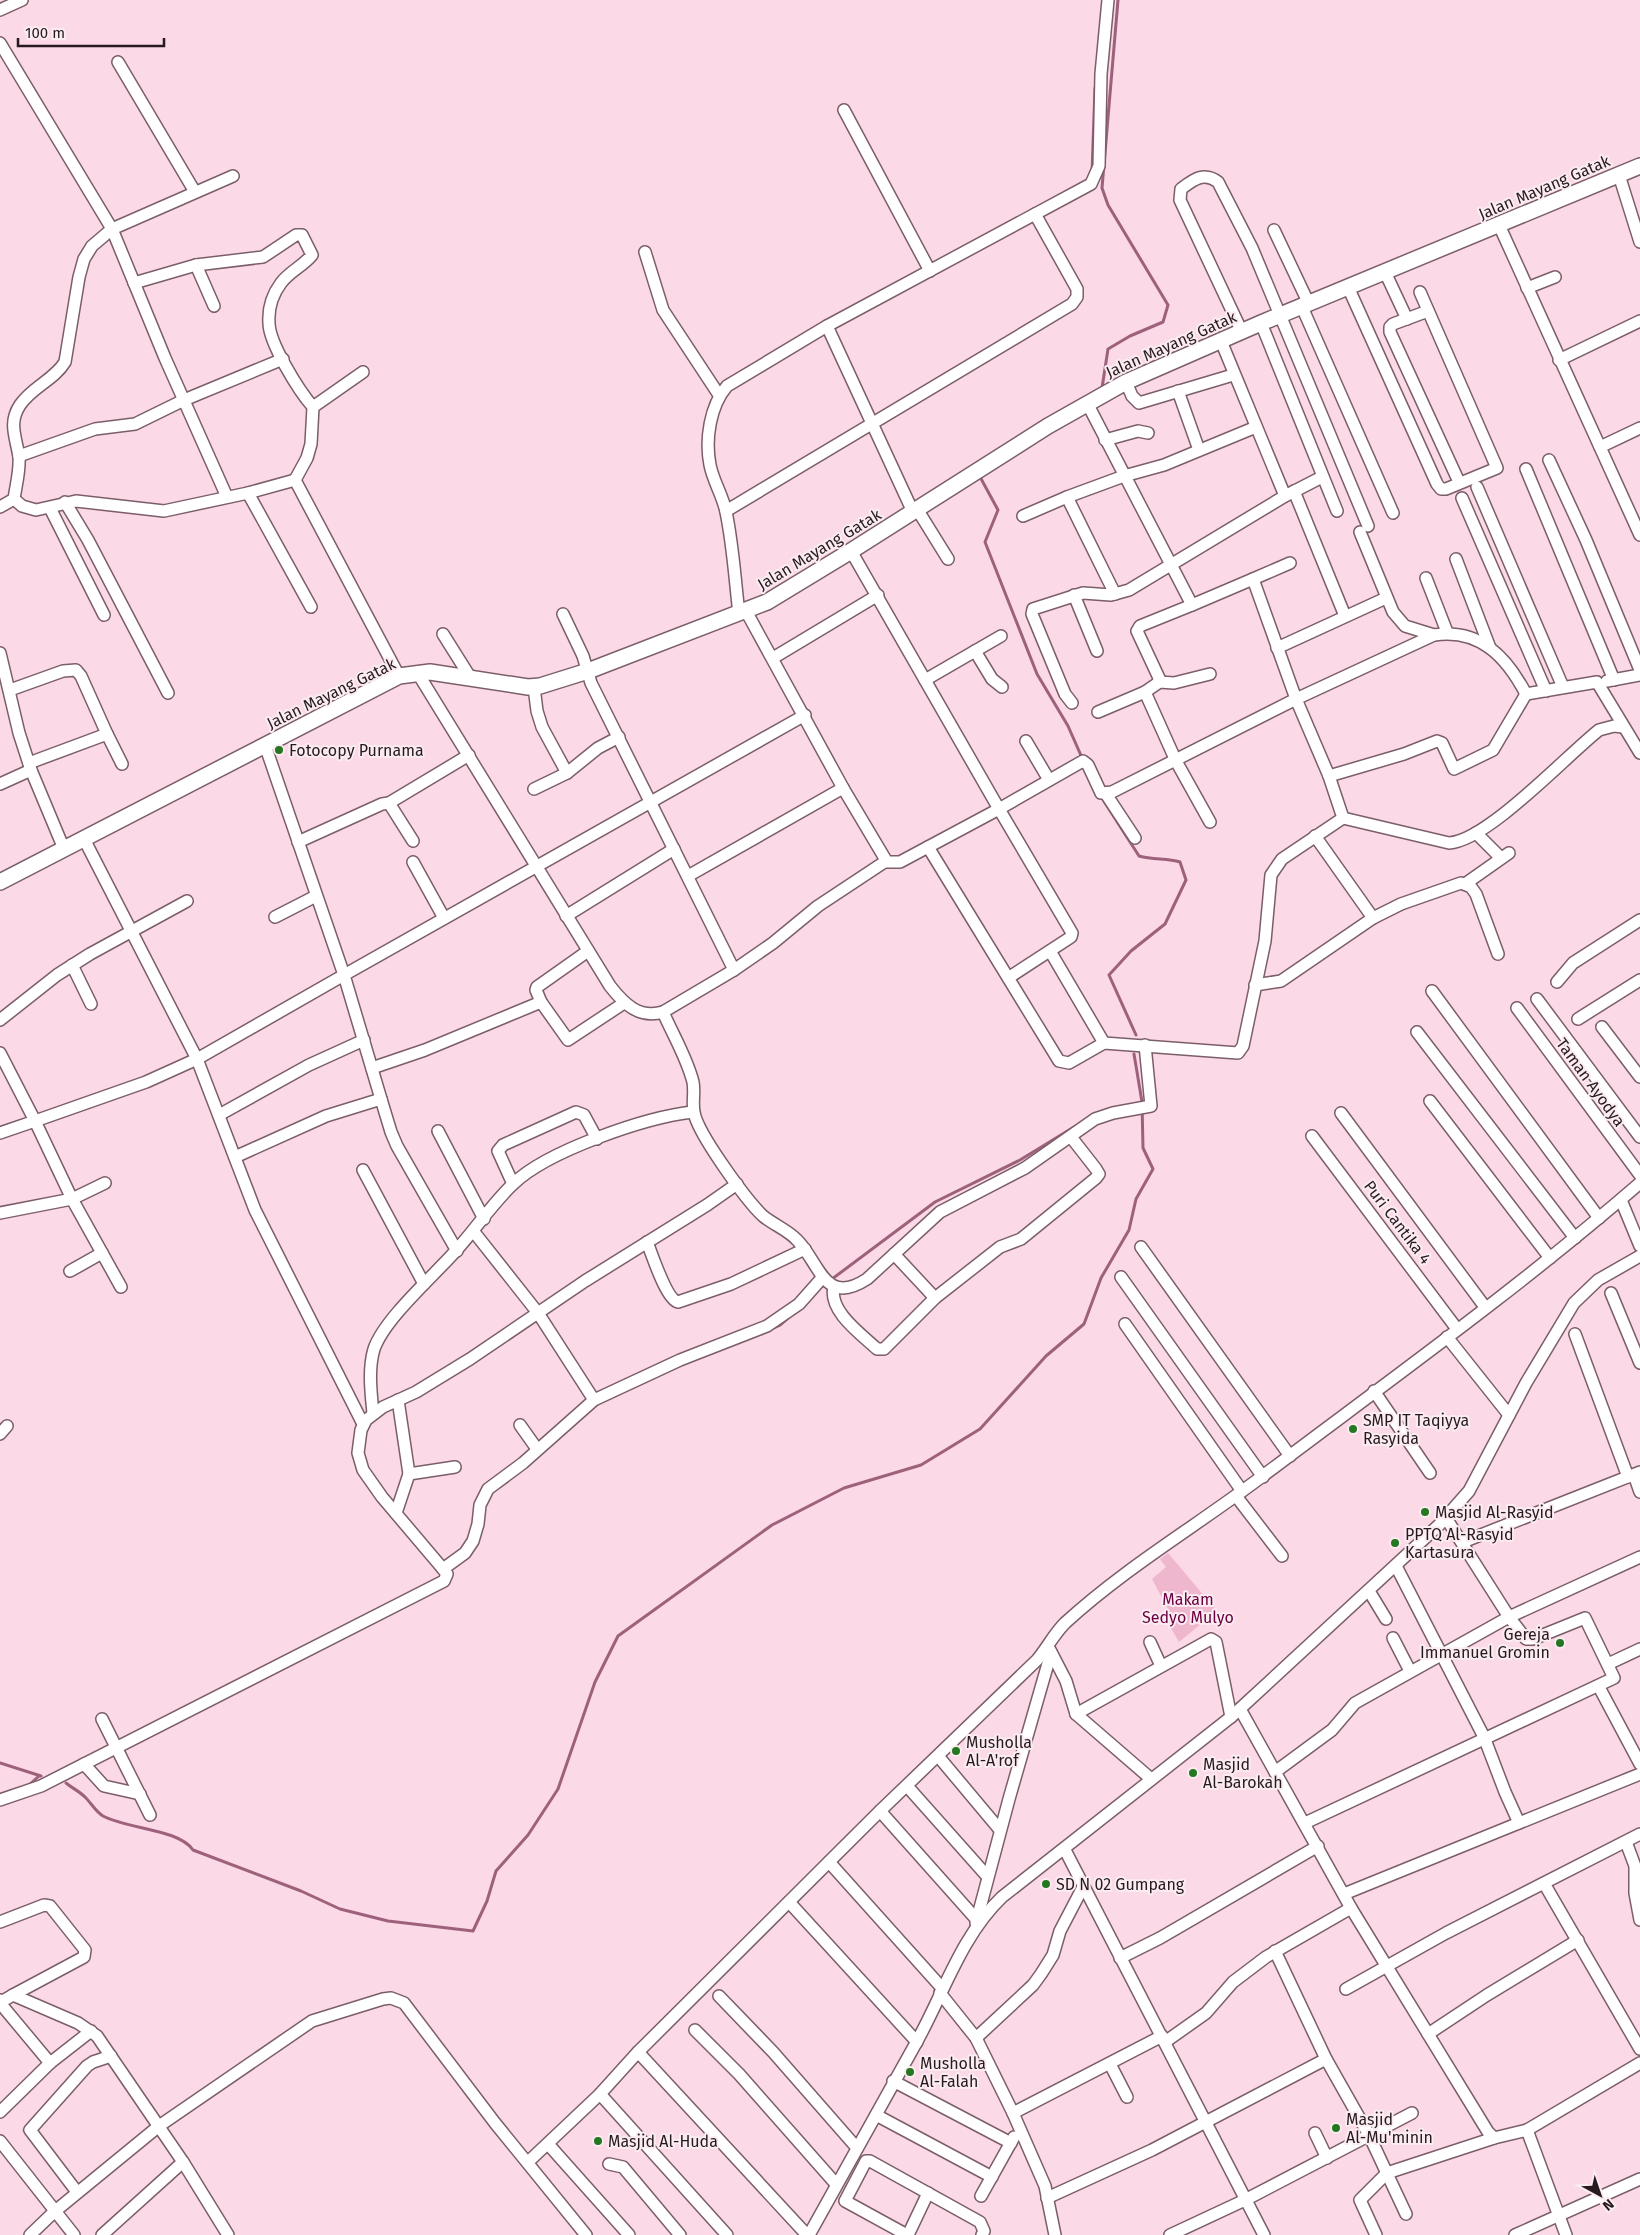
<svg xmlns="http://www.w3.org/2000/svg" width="1640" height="2235" font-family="'Fira Sans',sans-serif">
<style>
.green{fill:#efb7cd}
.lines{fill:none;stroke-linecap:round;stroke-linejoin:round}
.stream{stroke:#9e617c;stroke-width:3}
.minor-casing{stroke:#7b5e6a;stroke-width:14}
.tertiary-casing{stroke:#7b5e6a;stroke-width:18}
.minor{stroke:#fff;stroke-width:11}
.tertiary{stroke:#fff;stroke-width:15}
.poi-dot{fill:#257721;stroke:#fbecf2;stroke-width:2}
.labels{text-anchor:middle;stroke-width:4;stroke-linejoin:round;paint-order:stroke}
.street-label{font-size:16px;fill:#261a1f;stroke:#fbecf2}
.poi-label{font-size:16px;fill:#261a1f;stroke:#fbecf2;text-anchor:start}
.park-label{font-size:16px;fill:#6a0040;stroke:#fbecf2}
</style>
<rect width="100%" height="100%" fill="#fbd9e6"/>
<polygon class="green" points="1168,1553 1217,1611 1179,1642 1163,1614 1168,1609 1152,1579 1166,1567 1160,1559"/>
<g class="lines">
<g class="stream">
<polyline points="1092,173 1095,88"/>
<polyline points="1102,388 1108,349 1130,336 1163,322 1168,305 1108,205 1102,188 1118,0"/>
<polyline points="979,475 998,510 985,542 1037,674 1068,726 1083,760"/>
<path d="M1100,795L1139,856C1154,860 1167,858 1180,862L1186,880L1165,924L1131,951L1109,975L1136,1035"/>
<polyline points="820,1288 935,1202 1020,1160 1074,1127"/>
<polyline points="773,1328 780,1325 788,1318"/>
<polyline points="0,1763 41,1776"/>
<path d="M66,1783C72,1788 79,1791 85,1797C91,1803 96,1812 103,1816C127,1829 179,1829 193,1850L301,1891L340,1909L388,1921L473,1931L487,1901L496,1871L528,1835L558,1789L595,1682L618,1636L772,1525L844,1488L921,1465L980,1429L1046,1356L1084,1324L1101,1278L1129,1230L1136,1199L1153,1169L1143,1148L1142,1102L1134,1054"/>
<polyline points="28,1786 39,1776"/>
</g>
<g class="minor-casing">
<g id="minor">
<polyline points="0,10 22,0"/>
<polyline points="0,43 112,229 165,358 227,497"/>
<polyline points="118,62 195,192"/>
<polyline points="844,110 930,271"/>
<polyline points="1619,175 1640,242"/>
<polyline points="1499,225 1640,535"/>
<polyline points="1274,230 1309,304"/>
<polyline points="645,252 663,310 719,395"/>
<polyline points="196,265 214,306"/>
<polyline points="1385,272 1407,319"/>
<path d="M134,283L196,265L263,257L296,235H302L312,255C303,266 289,272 281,283C272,295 268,308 269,323C269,343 299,391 313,407"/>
<polyline points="1348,287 1437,484 1441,489 1446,489 1497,468 1420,292"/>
<polyline points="1527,288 1555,277"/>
<polyline points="1302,307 1393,513"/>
<polyline points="1428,311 1393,324 1390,327 1390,332 1459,482"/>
<polyline points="1261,323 1337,511"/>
<polyline points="827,326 1091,184 1099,166 1101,74 1108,0"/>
<path d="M1242,332L1180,200L1181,189C1193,180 1204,171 1218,182L1252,248L1368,526"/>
<polyline points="1221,341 1285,496"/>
<polyline points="1559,360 1640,321"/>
<polyline points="1126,382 1132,396 1139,403 1233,375"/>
<polyline points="1178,391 1199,450"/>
<path d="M1087,403L1192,605L1253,579L1296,699L1434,635C1479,628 1506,656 1526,694L1597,682L1640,753"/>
<polyline points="1105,440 1138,431 1148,433"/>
<polyline points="1600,447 1640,428"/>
<polyline points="19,456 95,429 135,424 184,400 283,359"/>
<polyline points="1549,460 1586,540 1640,670"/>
<polyline points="1526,469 1614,680"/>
<polyline points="295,480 307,458 311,444 313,407 363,372"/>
<polyline points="1477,487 1563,687"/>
<polyline points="1294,491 1345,616"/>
<polyline points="248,493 311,607"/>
<polyline points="1462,498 1546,691"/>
<path d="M14,499C16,485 20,471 19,457C16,437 8,423 20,405C32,387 54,380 65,362L79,277L84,259L92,246L112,229L233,176"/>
<polyline points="65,502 88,540 168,693"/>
<polyline points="0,507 14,499 22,506 36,510 76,501 164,511 248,493 295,480 399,676"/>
<polyline points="50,508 104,615"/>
<polyline points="917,509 948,559"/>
<polyline points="726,511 1072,304 1077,297 1077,289 1035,214"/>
<polyline points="1023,516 1067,497"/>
<polyline points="1360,532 1393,612 1405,626 1434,635"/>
<polyline points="1456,559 1490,648"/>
<polyline points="1426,578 1447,632"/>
<polyline points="1253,579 1290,563"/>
<polyline points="1115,594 1067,497 1124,476 1164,465 1256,427"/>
<polyline points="1074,595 1097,651"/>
<polyline points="1192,605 1140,626 1137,631 1159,678 1158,683 1145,692 1176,761 1210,822"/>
<polyline points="746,611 843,788 887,862 900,862 999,809 851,551"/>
<path d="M739,614C735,580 733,545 726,512C723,496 713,481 710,465C705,439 710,406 727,386L827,326L913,512"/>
<polyline points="443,634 470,677"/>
<polyline points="1277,648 1386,598"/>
<polyline points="975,651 992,679 1002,687"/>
<polyline points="0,653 19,733 31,770 64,849"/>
<polyline points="773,658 878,595"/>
<path d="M417,672L610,986C624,1004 639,1019 663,1012L734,970L591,683L583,656L563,614"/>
<polyline points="925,680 1001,636"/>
<polyline points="1607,681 1640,675"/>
<polyline points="1159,682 1174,683 1210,674"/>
<polyline points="534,687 537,711 542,727 567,773"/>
<polyline points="10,690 63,671 76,670 81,676 107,734 29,763"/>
<polyline points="1072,703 1065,694 1032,614 1033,609 1083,593 1111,595 1129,590 1285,496 1322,477"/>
<polyline points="1098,712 1145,692"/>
<polyline points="107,734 122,764"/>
<polyline points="1026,741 1049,780"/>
<polyline points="1329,776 1404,754 1437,741 1442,743 1454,769 1493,750 1526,694"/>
<polyline points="0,784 31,770"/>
<polyline points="534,789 567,773 598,748 619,737"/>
<polyline points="1106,794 1135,838"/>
<polyline points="389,803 413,841"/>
<path d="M1343,818L1449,843C1487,841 1565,757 1599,730L1614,726L1623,727"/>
<polyline points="1476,833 1501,858"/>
<polyline points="1315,836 1373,918"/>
<polyline points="84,839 197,1059 255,1210 363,1424"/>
<polyline points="298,842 382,804 389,803 469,755"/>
<polyline points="928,847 1059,1061 1069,1063 1104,1043 1238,1053 1243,1046 1265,941 1271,875 1282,859 1343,818 1329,776 1296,699 1112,792 1101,793 1088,765 1083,761 999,809 1072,933 1071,937 1008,978"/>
<polyline points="413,862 444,918"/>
<polyline points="688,876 843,788"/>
<polyline points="1465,884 1509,853"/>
<polyline points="566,916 674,849"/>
<polyline points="275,917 316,896"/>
<polyline points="1050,951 1104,1043"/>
<polyline points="72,965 91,1004"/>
<polyline points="734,970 773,943 818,906 886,861"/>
<polyline points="1557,982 1573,963 1640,920"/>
<polyline points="1255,985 1281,981 1373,918 1401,904 1461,883 1471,887 1476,894 1498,954"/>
<polyline points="1432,991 1599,1218"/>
<polyline points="1537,999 1640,1137"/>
<polyline points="541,1002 568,1040 624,1003"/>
<polyline points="1517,1008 1640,1175"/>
<path d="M663,1012C673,1035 687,1058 693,1082C695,1092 692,1102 694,1112C697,1133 747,1201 763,1216C774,1225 788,1230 797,1240C820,1263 824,1307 867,1279L940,1212L1025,1168L1095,1119L1113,1113L1151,1106L1145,1045"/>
<polyline points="1578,1019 1640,980"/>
<polyline points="0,1020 57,975 90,954 187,901"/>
<polyline points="1602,1027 1640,1077"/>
<polyline points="1417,1032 1575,1238"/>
<polyline points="0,1053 35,1121 0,1133"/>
<polyline points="372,1068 425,1050 541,1002 536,990 537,987 588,951"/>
<polyline points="381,1099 391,1132 397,1146 457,1251"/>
<polyline points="1430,1101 1550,1258"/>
<polyline points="1341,1113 1485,1307"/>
<polyline points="219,1115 309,1065 364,1040"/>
<polyline points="438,1131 484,1219"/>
<polyline points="1312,1136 1457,1329"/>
<polyline points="235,1157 326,1116 381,1099 344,975 805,715"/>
<polyline points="363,1170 424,1284"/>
<polyline points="513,1184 498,1151 503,1145 576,1112 584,1115 597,1139"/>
<polyline points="1621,1200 1640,1246"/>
<polyline points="0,1213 72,1199 105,1183"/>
<polyline points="474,1232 538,1313 594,1400"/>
<path d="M647,1242C652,1254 666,1299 678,1302L731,1284L805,1249"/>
<polyline points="1141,1247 1290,1456"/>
<polyline points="894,1254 935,1298"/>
<polyline points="70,1271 102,1253"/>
<polyline points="1121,1277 1263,1477"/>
<polyline points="121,1287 72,1199 35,1121 146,1082 197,1059 344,975 265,745"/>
<path d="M834,1287C828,1311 861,1334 877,1349H884L935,1298L1000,1247L1021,1239L1096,1178L1099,1174L1096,1169L1071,1137"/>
<polyline points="1611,1293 1640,1363"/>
<polyline points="1125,1324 1242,1491"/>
<polyline points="1575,1334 1628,1477"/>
<polyline points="1447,1337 1509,1415"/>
<polyline points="1374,1391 1430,1473"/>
<path d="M373,1413C371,1393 368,1369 374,1349C384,1320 429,1280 451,1256C473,1233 490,1206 513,1184C547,1151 646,1117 693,1112"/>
<polyline points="520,1425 537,1449"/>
<polyline points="0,1434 7,1426"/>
<polyline points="409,1474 455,1467"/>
<polyline points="1634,1475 1640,1492"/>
<polyline points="1236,1496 1282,1556"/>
<polyline points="396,1513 409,1474 398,1400"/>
<polyline points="1463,1542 1640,1472"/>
<polyline points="1396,1566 1484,1737 1505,1792 1519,1823 1640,1774"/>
<polyline points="443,1569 465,1553 473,1541 478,1524 480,1505 488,1489 523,1463 594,1400 680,1360 767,1326 799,1304 822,1278"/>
<polyline points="1369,1591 1386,1619"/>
<polyline points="1393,1638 1410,1671"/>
<polyline points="1150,1642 1161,1666"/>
<polyline points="1050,1650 1066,1681 1076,1714 1150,1778"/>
<polyline points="1608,1664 1640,1649"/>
<polyline points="1599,1687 1640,1764"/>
<polyline points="1240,1709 1351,1908 1488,2132 1494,2138 1527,2130 1566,2235"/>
<polyline points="1076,1714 1211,1639 1216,1642 1231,1717"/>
<polyline points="102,1719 150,1815"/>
<polyline points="938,1756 1000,1830"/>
<polyline points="84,1764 104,1786 140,1794"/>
<polyline points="1275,1772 1332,1730 1355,1703 1509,1617 1640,1557"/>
<polyline points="907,1786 987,1876"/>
<polyline points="0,1800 41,1786 444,1581 447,1574 443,1569 382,1497 363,1470 358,1453 361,1430 366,1420 383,1407 416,1392 470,1359 585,1281 707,1205 737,1184"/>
<polyline points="880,1811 977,1920"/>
<polyline points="1305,1823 1614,1678 1585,1618 1533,1639 1526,1639 1509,1617 1446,1518"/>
<polyline points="1626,1842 1635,1866 1635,1893 1640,1920"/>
<polyline points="1065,1850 1264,2235"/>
<polyline points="829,1862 942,1988"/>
<polyline points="1545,1885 1640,2049"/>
<polyline points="1344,1894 1519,1823"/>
<polyline points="789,1902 917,2042"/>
<polyline points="0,1922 44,1905 50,1906 85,1950 84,1957 13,1995"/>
<polyline points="976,1923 1009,1799 1051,1653"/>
<polyline points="1275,1951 1326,2059 1369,2135 1406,2214"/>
<polyline points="1120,1958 1160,1938 1318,1846"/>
<polyline points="1346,1989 1446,1933 1640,1834"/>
<polyline points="940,1993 976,2038 1013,2113 1045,2186 1055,2235"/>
<polyline points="719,1996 773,2052 857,2148"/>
<polyline points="0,2000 1,2002 13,1995 78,2023 97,2036 183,2162 228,2235"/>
<polyline points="0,2003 50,2063"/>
<polyline points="695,2030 739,2074 836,2184"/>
<polyline points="1428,2034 1487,1995 1578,1940"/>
<polyline points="976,2038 1033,1985 1041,1974 1053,1955 1060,1931 1083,1887"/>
<polyline points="1165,2042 1206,2013 1233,1982 1266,1957 1351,1908"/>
<polyline points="638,2052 807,2235"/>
<polyline points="1110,2064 1127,2097"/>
<polyline points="893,2081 1011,2143"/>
<polyline points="600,2094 727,2235"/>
<polyline points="0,2112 50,2063 91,2031"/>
<polyline points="1013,2113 1162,2036"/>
<polyline points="876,2115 992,2177"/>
<polyline points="1527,2130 1640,2063"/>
<polyline points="1315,2133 1327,2158"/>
<polyline points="0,2141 74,2235"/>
<polyline points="548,2144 629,2235"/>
<path d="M528,2162L600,2094L638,2052L880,1811L1037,1660C1047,1648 1054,1634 1065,1623C1126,1567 1198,1525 1264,1475C1390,1380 1520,1287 1640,1183"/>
<polyline points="609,2164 623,2167 680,2235"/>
<polyline points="77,2192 30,2130 87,2066 93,2062 111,2056"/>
<polyline points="981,2196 1014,2137"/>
<polyline points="1047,2198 1152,2150 1326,2059"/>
<polyline points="30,2235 54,2212 159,2126 312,2021 383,1999 391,1998 404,2003 495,2123 586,2235"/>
<polyline points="102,2235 183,2162"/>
<path d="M809,2235C844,2171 880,2107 916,2043C943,1995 961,1936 1002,1897L1231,1717L1439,1525L1469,1491L1526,1383L1574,1303L1598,1280L1640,1256"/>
<polyline points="907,2235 845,2201 866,2161 870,2161 980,2222 984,2231 982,2235"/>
<polyline points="908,2235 928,2193"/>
<polyline points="1170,2235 1245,2200 1412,2113"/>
<polyline points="1376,2235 1360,2200 1387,2173 1494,2138"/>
<polyline points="1515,2235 1640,2179"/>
</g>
</g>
<g class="tertiary-casing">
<polyline id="tertiary" points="0,882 399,676 430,672 528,687 540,686 588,671 767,602 851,551 1048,426 1126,382 1261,323 1640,166"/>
</g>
<use href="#minor" class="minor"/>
<use href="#tertiary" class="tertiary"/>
</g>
<g class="poi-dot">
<circle cx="279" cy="750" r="5"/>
<circle cx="1353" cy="1429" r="5"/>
<circle cx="1425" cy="1512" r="5"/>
<circle cx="1395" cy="1543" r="5"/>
<circle cx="1560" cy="1643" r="5"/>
<circle cx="956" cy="1751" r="5"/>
<circle cx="1193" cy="1773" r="5"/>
<circle cx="1046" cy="1884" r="5"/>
<circle cx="910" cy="2072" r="5"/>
<circle cx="1336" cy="2128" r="5"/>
<circle cx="598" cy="2141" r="5"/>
</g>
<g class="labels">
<g class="street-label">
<text transform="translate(1544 187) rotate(-23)" y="6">Jalan Mayang Gatak</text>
<text transform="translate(1171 344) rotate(-24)" y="6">Jalan Mayang Gatak</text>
<text transform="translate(819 549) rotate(-31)" y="6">Jalan Mayang Gatak</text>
<text transform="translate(331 693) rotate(-26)" y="6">Jalan Mayang Gatak</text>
<text transform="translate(1591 1082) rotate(54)" y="6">Taman Ayodya</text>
<text transform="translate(1398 1222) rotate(53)" y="6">Puri Cantika 4</text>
</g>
<g class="poi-label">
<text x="289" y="756">Fotocopy Purnama</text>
<text x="1363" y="1426">SMP IT Taqiyya<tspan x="1363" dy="18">Rasyida</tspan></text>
<text x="1435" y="1518">Masjid Al-Rasyid</text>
<text x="1405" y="1540">PPTQ Al-Rasyid<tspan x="1405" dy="18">Kartasura</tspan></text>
<text x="1550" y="1640" text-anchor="end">Gereja<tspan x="1550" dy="18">Immanuel Gromin</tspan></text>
<text x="966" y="1748">Musholla<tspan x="966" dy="18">Al-A'rof</tspan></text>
<text x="1203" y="1770">Masjid<tspan x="1203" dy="18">Al-Barokah</tspan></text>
<text x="1056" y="1890">SD N 02 Gumpang</text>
<text x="920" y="2069">Musholla<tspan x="920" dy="18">Al-Falah</tspan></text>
<text x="1346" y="2125">Masjid<tspan x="1346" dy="18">Al-Mu'minin</tspan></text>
<text x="608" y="2147">Masjid Al-Huda</text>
</g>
<g class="park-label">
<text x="1188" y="1605">Makam<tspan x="1188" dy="18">Sedyo Mulyo</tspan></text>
</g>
</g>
<g transform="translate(1600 2195) rotate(140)" stroke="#fbecf2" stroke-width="4" paint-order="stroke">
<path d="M0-4L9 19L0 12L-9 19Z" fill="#261a1f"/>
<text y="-8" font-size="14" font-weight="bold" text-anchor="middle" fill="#261a1f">N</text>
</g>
<path d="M18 38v8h146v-8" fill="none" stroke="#261a1f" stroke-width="2.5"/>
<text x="25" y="38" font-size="15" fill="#261a1f" stroke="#fbecf2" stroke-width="4" paint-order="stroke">100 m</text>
</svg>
